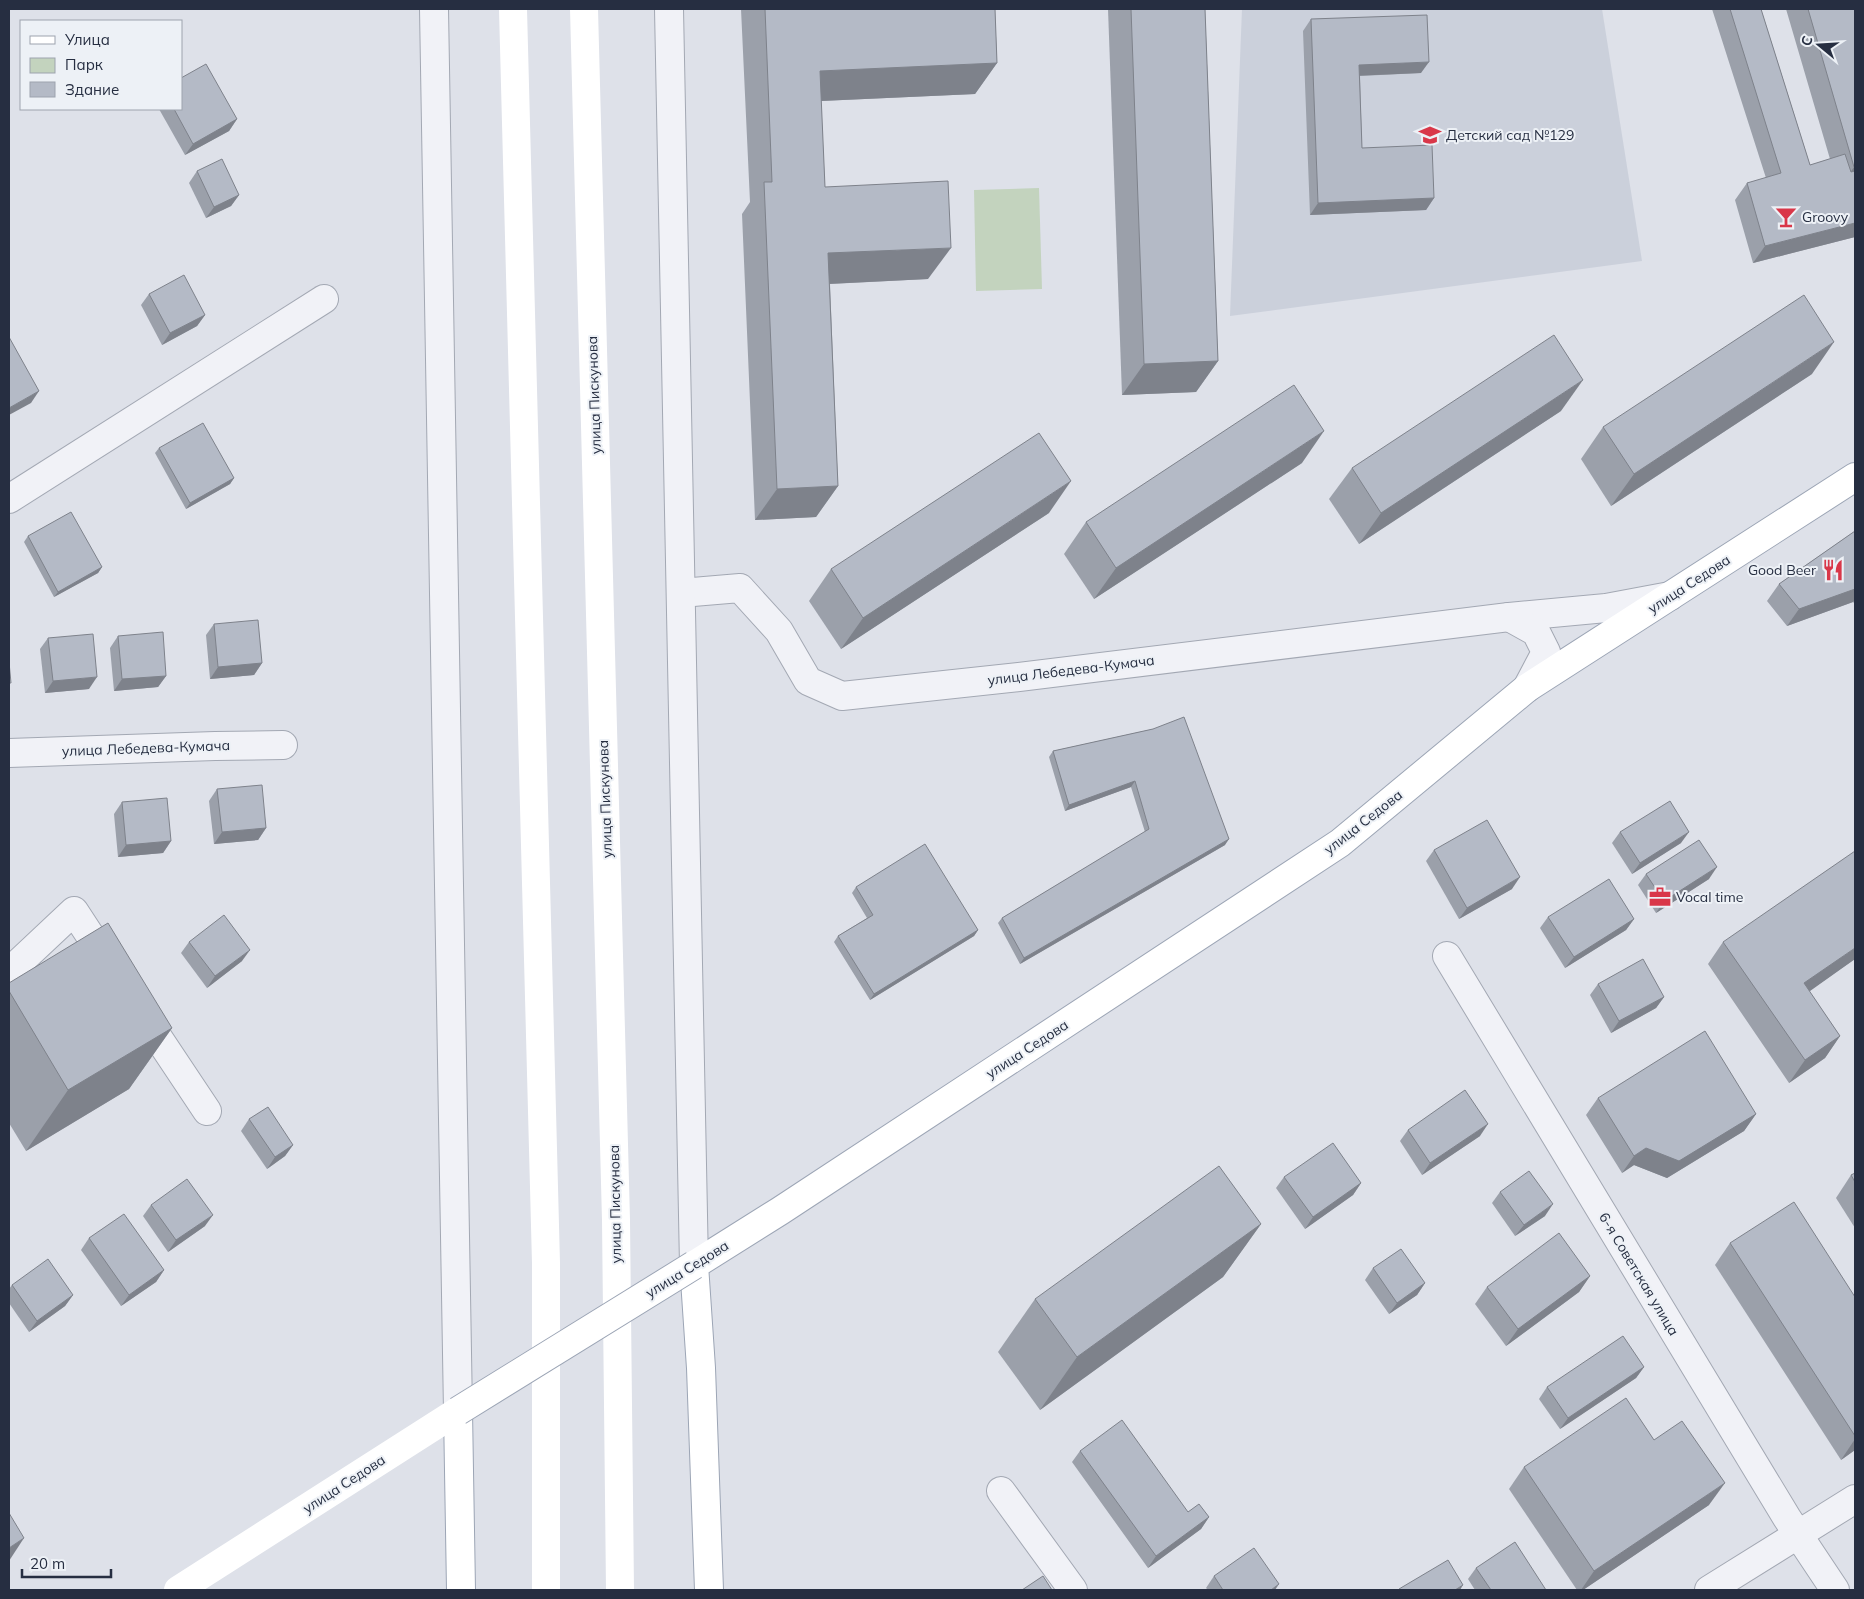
<svg xmlns="http://www.w3.org/2000/svg" width="1864" height="1599" font-family="Mulish,sans-serif">
<style>
.built{fill:#cbd0db}
.green{fill:#c3d3be}
.lines{fill:none;stroke-linecap:round;stroke-linejoin:round}
.minor-casing{stroke:#a3a8b3;stroke-width:30}
.tertiary-casing{stroke:#a3a8b3;stroke-width:30}
.primary-casing{stroke:#9ca5b5;stroke-width:30}
.minor{stroke:#f1f2f7;stroke-width:28}
.tertiary{stroke:#f1f2f7;stroke-width:28}
.secondary{stroke:#fff;stroke-width:28}
.primary{stroke:#fff;stroke-width:28}
.primary-bridge-casing{stroke:#9ca5b5;stroke-width:30;stroke-linecap:butt}
.primary-bridge{stroke:#fff;stroke-width:28}
.wall{fill:#9ba0aa}
.shaded-wall{fill:#7e828b}
.building{fill:#b4bac6;stroke:#7e828b}
.labels{text-anchor:middle;stroke-width:4;stroke-linejoin:round;paint-order:stroke}
.poi-label{font-size:14px;fill:#262e41;stroke:#edf1f6;text-anchor:start}
.street-label{font-size:14px;fill:#262e41;stroke:#edf1f6}
</style>
<rect width="100%" height="100%" fill="#dee1e9"/>
<polygon class="built" points="1242,9 1602,9 1642,261 1230,316"/>
<polygon class="green" points="1039,188 1042,289 976,291 974,190"/>
<g class="lines">
<g class="minor-casing">
<g id="minor">
<polyline points="9,499 324,299"/>
<polyline points="681,593 740,588 779,631 808,681 842,696 1019,677 1509,617 1606,608 1670,596"/>
<polyline points="1509,617 1536,632 1546,652 1527,688"/>
<polyline points="9,753 215,746 283,745"/>
<polyline points="1447,956 1787,1518 1835,1590"/>
<polyline points="9,972 74,911 110,966"/>
<polyline points="141,1012 207,1111"/>
<polyline points="1001,1491 1073,1590"/>
</g>
</g>
<g class="tertiary-casing">
<g id="tertiary">
<polyline points="434,9 458,1411"/>
<polyline points="669,9 694,1265"/>
<polyline points="1709,1590 1855,1499"/>
</g>
</g>
<g class="primary-casing">
<g id="primary">
<polyline points="458,1411 461,1590"/>
<polyline points="709,1590 701,1368 694,1265 780,1211 1340,843 1527,688 1855,477"/>
</g>
</g>
<use href="#minor" class="minor"/>
<use href="#tertiary" class="tertiary"/>
<g class="secondary">
<polyline points="513,9 546,1263 546,1590"/>
<polyline points="584,9 616,1220 620,1590"/>
<polyline points="178,1590 458,1411"/>
</g>
<use href="#primary" class="primary"/>
<g class="primary-bridge-casing">
<polyline id="primary-bridge" points="458,1411 694,1265"/>
</g>
<use href="#primary-bridge" class="primary-bridge"/>
</g>
<g class="wall">
<polygon points="741,9 995,9 997,63 975,94 821,101 825,187 928,279 830,284 838,486 816,517 755,520 742,214 750,202"/>
<polygon points="1108,9 1205,9 1218,361 1196,392 1122,395"/>
<polygon points="1712,9 1761,9 1810,165 1830,159 1786,9 1855,9 1855,237 1753,263 1735,200 1747,183 1766,178"/>
<polygon points="1311,19 1421,73 1360,76 1362,148 1434,198 1426,210 1310,215 1303,31"/>
<polygon points="159,109 181,109 237,119 229,131 185,155"/>
<polygon points="197,171 239,195 231,206 206,218 189,183"/>
<polygon points="149,294 205,315 197,326 162,345 141,305"/>
<polygon points="1812,374 1611,506 1581,459 1603,427"/>
<polygon points="1561,411 1359,544 1329,499 1352,468"/>
<polygon points="159,448 234,478 230,484 186,509 155,453"/>
<polygon points="1302,463 1094,599 1064,554 1086,522"/>
<polygon points="1049,513 841,649 809,601 831,569"/>
<polygon points="1855,531 1855,604 1853,602 1787,626 1767,601 1779,584"/>
<polygon points="28,536 102,567 98,573 54,597 24,542"/>
<polygon points="214,624 262,663 254,675 210,679 206,635"/>
<polygon points="118,636 166,676 158,687 114,691 110,648"/>
<polygon points="48,638 89,689 45,693 40,649"/>
<polygon points="1153,729 1225,845 1020,964 998,923 1002,918 1145,832 1131,787 1065,811 1049,757 1053,751"/>
<polygon points="217,789 266,828 258,840 214,844 209,801"/>
<polygon points="122,802 171,841 163,853 118,857 114,814"/>
<polygon points="1620,832 1681,843 1632,874 1612,843"/>
<polygon points="1434,850 1512,889 1459,919 1426,861"/>
<polygon points="1646,874 1709,879 1656,913 1638,885"/>
<polygon points="856,887 978,930 974,936 870,1000 834,942 838,936 867,918 852,893"/>
<polygon points="1548,917 1634,919 1626,930 1565,968 1540,928"/>
<polygon points="189,942 242,961 207,988 181,953"/>
<polygon points="1723,942 1855,959 1809,991 1840,1036 1825,1058 1789,1083 1708,964"/>
<polygon points="9,983 172,1028 129,1089 26,1151 9,1123"/>
<polygon points="1598,984 1664,997 1656,1008 1611,1033 1590,995"/>
<polygon points="1598,1098 1756,1114 1744,1131 1667,1178 1634,1165 1622,1173 1586,1115"/>
<polygon points="249,1119 293,1145 285,1156 267,1169 241,1131"/>
<polygon points="1408,1130 1480,1136 1422,1175 1400,1141"/>
<polygon points="1855,1173 1855,1228 1836,1198 1851,1175"/>
<polygon points="1284,1177 1361,1183 1353,1195 1305,1229 1276,1188"/>
<polygon points="1500,1192 1545,1216 1515,1236 1492,1203"/>
<polygon points="151,1205 205,1226 168,1252 143,1216"/>
<polygon points="1261,1224 1223,1277 1040,1410 998,1352 1035,1299"/>
<polygon points="89,1238 164,1270 156,1282 121,1306 81,1250"/>
<polygon points="1730,1243 1855,1297 1855,1450 1841,1460 1715,1265"/>
<polygon points="1373,1268 1425,1283 1417,1295 1389,1314 1365,1280"/>
<polygon points="1590,1276 1579,1292 1506,1346 1475,1304 1487,1287"/>
<polygon points="12,1285 73,1295 65,1306 29,1332 9,1303 9,1289"/>
<polygon points="1644,1367 1636,1378 1560,1429 1539,1399 1547,1387"/>
<polygon points="1654,1440 1709,1505 1583,1590 1577,1590 1509,1489 1524,1467"/>
<polygon points="1080,1451 1188,1512 1209,1517 1201,1529 1148,1568 1072,1462"/>
<polygon points="1476,1568 1546,1590 1475,1590 1468,1579"/>
<polygon points="1214,1576 1271,1590 1208,1590 1206,1588"/>
</g>
<g class="shaded-wall">
<polygon points="1429,62 1421,73 1351,76 1359,65"/>
<polygon points="997,63 975,94 798,102 820,71"/>
<polygon points="237,119 229,131 185,155 193,144"/>
<polygon points="1854,167 1855,167 1855,185 1839,189"/>
<polygon points="239,195 231,206 206,218 214,207"/>
<polygon points="1434,198 1426,210 1310,215 1318,203"/>
<polygon points="1855,223 1855,237 1753,263 1765,246"/>
<polygon points="951,248 928,279 806,285 828,253"/>
<polygon points="205,315 197,326 162,345 170,333"/>
<polygon points="1834,342 1812,374 1611,506 1634,474"/>
<polygon points="1218,361 1196,392 1122,395 1144,364"/>
<polygon points="1583,380 1561,411 1359,544 1381,513"/>
<polygon points="39,391 31,403 9,415 9,408"/>
<polygon points="1324,431 1302,463 1094,599 1116,568"/>
<polygon points="234,478 230,484 186,509 190,503"/>
<polygon points="1071,481 1049,513 841,649 863,618"/>
<polygon points="838,486 816,517 755,520 777,489"/>
<polygon points="102,567 98,573 54,597 58,592"/>
<polygon points="1855,589 1855,600 1853,602 1787,626 1799,609"/>
<polygon points="262,663 254,675 210,679 218,667"/>
<polygon points="166,676 158,687 114,691 122,679"/>
<polygon points="97,677 89,689 45,693 53,681"/>
<polygon points="1135,781 1131,787 1065,811 1069,805"/>
<polygon points="266,828 258,840 214,844 222,832"/>
<polygon points="1689,832 1681,843 1632,874 1640,863"/>
<polygon points="1229,839 1225,845 1020,964 1024,958"/>
<polygon points="171,841 163,853 118,857 126,845"/>
<polygon points="1717,867 1709,879 1656,913 1664,901"/>
<polygon points="1520,877 1512,889 1459,919 1467,908"/>
<polygon points="1634,919 1626,930 1565,968 1574,957"/>
<polygon points="978,930 974,936 870,1000 874,994"/>
<polygon points="1855,948 1855,959 1789,1006 1804,983"/>
<polygon points="250,950 242,961 207,988 215,976"/>
<polygon points="1664,997 1656,1008 1611,1033 1619,1021"/>
<polygon points="172,1028 129,1089 26,1151 68,1090"/>
<polygon points="1840,1036 1825,1058 1789,1083 1805,1060"/>
<polygon points="1756,1114 1744,1131 1667,1178 1634,1165 1622,1173 1634,1156 1646,1148"/>
<polygon points="1488,1124 1480,1136 1422,1175 1430,1163"/>
<polygon points="293,1145 285,1156 267,1169 275,1157"/>
<polygon points="1361,1183 1353,1195 1305,1229 1313,1217"/>
<polygon points="1553,1204 1545,1216 1515,1236 1524,1225"/>
<polygon points="213,1215 205,1226 168,1252 176,1240"/>
<polygon points="1261,1224 1223,1277 1040,1410 1077,1357"/>
<polygon points="164,1270 156,1282 121,1306 129,1295"/>
<polygon points="1590,1276 1579,1292 1506,1346 1518,1329"/>
<polygon points="1425,1283 1417,1295 1389,1314 1397,1303"/>
<polygon points="73,1295 65,1306 29,1332 37,1321"/>
<polygon points="1644,1367 1636,1378 1560,1429 1568,1418"/>
<polygon points="1855,1439 1855,1450 1841,1460"/>
<polygon points="1725,1483 1709,1505 1583,1590 1581,1590 1594,1571"/>
<polygon points="1209,1517 1201,1529 1148,1568 1156,1556"/>
<polygon points="24,1538 9,1561 9,1548"/>
<polygon points="1279,1584 1275,1590 1271,1590"/>
<polygon points="1463,1585 1460,1590 1455,1590"/>
</g>
<g class="building">
<polygon points="765,9 995,9 997,63 820,71 825,187 948,181 951,248 828,253 838,486 777,489 764,182 772,182"/>
<polygon points="1131,9 1205,9 1218,361 1144,364"/>
<polygon points="1730,9 1761,9 1810,165 1845,154 1851,172 1855,171 1855,223 1765,246 1747,183 1781,173"/>
<polygon points="1808,9 1855,9 1855,167 1854,167"/>
<polygon points="1427,15 1429,62 1359,65 1362,148 1432,145 1434,198 1318,203 1311,19"/>
<polygon points="206,64 237,119 193,144 174,109 181,109 181,78"/>
<polygon points="222,159 239,195 214,207 197,171"/>
<polygon points="184,275 205,315 170,333 149,294"/>
<polygon points="1804,295 1834,342 1634,474 1603,427"/>
<polygon points="1554,335 1583,380 1381,513 1352,468"/>
<polygon points="9,337 39,391 9,408"/>
<polygon points="1294,385 1324,431 1116,568 1086,522"/>
<polygon points="203,423 234,478 190,503 159,448"/>
<polygon points="1039,433 1071,481 863,618 831,569"/>
<polygon points="71,512 102,567 58,592 28,536"/>
<polygon points="1855,531 1855,589 1799,609 1779,584"/>
<polygon points="258,620 262,663 218,667 214,624"/>
<polygon points="163,632 166,676 122,679 118,636"/>
<polygon points="93,634 97,677 53,681 48,638"/>
<polygon points="9,662 11,683 9,683"/>
<polygon points="1184,717 1229,839 1024,958 1002,918 1149,829 1135,781 1069,805 1053,751 1153,729"/>
<polygon points="262,785 266,828 222,832 217,789"/>
<polygon points="167,798 171,841 126,845 122,802"/>
<polygon points="1670,801 1689,832 1640,863 1620,832"/>
<polygon points="1487,820 1520,877 1467,908 1434,850"/>
<polygon points="1699,840 1717,867 1664,901 1646,874"/>
<polygon points="925,844 978,930 874,994 838,936 873,915 856,887"/>
<polygon points="1855,851 1855,948 1804,983 1840,1036 1805,1060 1723,942"/>
<polygon points="1609,879 1634,919 1574,957 1548,917"/>
<polygon points="224,915 250,950 215,976 189,942"/>
<polygon points="108,923 172,1028 68,1090 9,991 9,983"/>
<polygon points="1643,959 1664,997 1619,1021 1598,984"/>
<polygon points="1705,1031 1756,1114 1679,1161 1646,1148 1634,1156 1598,1098"/>
<polygon points="1465,1090 1488,1124 1430,1163 1408,1130"/>
<polygon points="268,1107 293,1145 275,1157 249,1119"/>
<polygon points="1333,1143 1361,1183 1313,1217 1284,1177"/>
<polygon points="1219,1166 1261,1224 1077,1357 1035,1299"/>
<polygon points="1529,1171 1553,1204 1524,1225 1500,1192"/>
<polygon points="1855,1173 1855,1182 1851,1175"/>
<polygon points="187,1179 213,1215 176,1240 151,1205"/>
<polygon points="1794,1202 1855,1297 1855,1436 1730,1243"/>
<polygon points="124,1214 164,1270 129,1295 89,1238"/>
<polygon points="1559,1233 1590,1276 1518,1329 1487,1287"/>
<polygon points="1401,1249 1425,1283 1397,1303 1373,1268"/>
<polygon points="48,1259 73,1295 37,1321 12,1285"/>
<polygon points="1623,1336 1644,1367 1568,1418 1547,1387"/>
<polygon points="1626,1398 1654,1440 1682,1421 1725,1483 1594,1571 1524,1467"/>
<polygon points="1122,1420 1188,1512 1199,1504 1209,1517 1156,1556 1080,1451"/>
<polygon points="9,1513 24,1538 9,1548"/>
<polygon points="1515,1542 1546,1590 1491,1590 1476,1568"/>
<polygon points="1254,1548 1279,1584 1271,1590 1223,1590 1214,1576"/>
<polygon points="1448,1560 1463,1585 1455,1590 1400,1590 1399,1589"/>
<polygon points="1043,1576 1052,1590 1022,1590"/>
</g>
<defs>
<g id="school-bare" transform="scale(1.725)"><path d="M0-5L7-2L0 1L-7-2ZM-4 1L0 2.5L4 1V4Q0 6-4 4Z" fill="#d93749" stroke="#edf1f6" stroke-width="2.5" paint-order="stroke"/></g>
<g id="bar-bare" transform="scale(1.725)"><path d="M-6-5H6L.8 .8V4.5H3.5V6h-7V4.5H-.8V.8Z" fill="#d93749" stroke="#edf1f6" stroke-width="2.5" paint-order="stroke"/></g>
<g id="restaurant-bare" transform="scale(1.725)"><path d="M-5-6h1v4h1v-4h1v4h1v-4h1v5L-1.5 .5V6h-2V.5L-5-1ZM5-6V6H3V1.5H1.5Q1.5-4 5-6Z" fill="#d93749" stroke="#edf1f6" stroke-width="2.5" paint-order="stroke"/></g>
<g id="office-bare" transform="scale(1.725)"><path d="M-6-3h4V-5.5h4V-3h4V5H-6ZM-1-4.5V-3h2v-1.5ZM-6 0V1H6V0Z" fill="#d93749" stroke="#edf1f6" stroke-width="2.5" paint-order="stroke"/></g>
</defs>
<g fill-rule="evenodd">
<use href="#school-bare" x="1430" y="135"/>
<use href="#bar-bare" x="1786" y="217"/>
<use href="#restaurant-bare" x="1833" y="570"/>
<use href="#office-bare" x="1660" y="897"/>
</g>
<g class="labels">
<g class="poi-label">
<text x="1446" y="140">Детский сад №129</text>
<text x="1802" y="222">Groovy</text>
<text x="1816" y="575" text-anchor="end">Good Beer</text>
<text x="1676" y="902">Vocal time</text>
</g>
<g class="street-label">
<text transform="translate(594 395) rotate(-92)" y="5">улица Пискунова</text>
<text transform="translate(1689 584) rotate(-33)" y="5">улица Седова</text>
<text transform="translate(1071 670) rotate(-7)" y="5">улица Лебедева-Кумача</text>
<text transform="translate(146 748) rotate(-2)" y="5">улица Лебедева-Кумача</text>
<text transform="translate(605 799) rotate(-92)" y="5">улица Пискунова</text>
<text transform="translate(1363 822) rotate(-38)" y="5">улица Седова</text>
<text transform="translate(1027 1049) rotate(-33)" y="5">улица Седова</text>
<text transform="translate(615 1204) rotate(-91)" y="5">улица Пискунова</text>
<text transform="translate(687 1269) rotate(-32)" y="5">улица Седова</text>
<text transform="translate(1639 1274) rotate(59)" y="5">6-я Советская улица</text>
<text transform="translate(344 1484) rotate(-33)" y="5">улица Седова</text>
</g>
</g>
<rect width="1864" height="1599" fill="none" stroke="#262e41" stroke-width="20"/>
<rect x="20" y="20" width="162" height="90" fill="#edf1f6" stroke="#9da3ae"/>
<rect x="30" y="36" width="25" height="8" fill="#ffffff" stroke="#9da3ae"/>
<text x="65" y="45" font-size="15" fill="#262e41">Улица</text>
<rect x="30" y="58" width="25" height="15" fill="#c3d3be" stroke="#9da3ae"/>
<text x="65" y="70" font-size="15" fill="#262e41">Парк</text>
<rect x="30" y="82" width="25" height="15" fill="#b4bac6" stroke="#9da3ae"/>
<text x="65" y="95" font-size="15" fill="#262e41">Здание</text>
<g transform="translate(1819 45) rotate(288)" stroke="#edf1f6" stroke-width="4" paint-order="stroke">
<path d="M0-4L9 19L0 12L-9 19Z" fill="#262e41"/>
<text y="-8" font-size="14" font-weight="bold" text-anchor="middle" fill="#262e41">С</text>
</g>
<path d="M22 1569v8h89v-8" fill="none" stroke="#262e41" stroke-width="2.5"/>
<text x="30" y="1569" font-size="15" fill="#262e41" stroke="#edf1f6" stroke-width="4" paint-order="stroke">20 m</text>
</svg>
